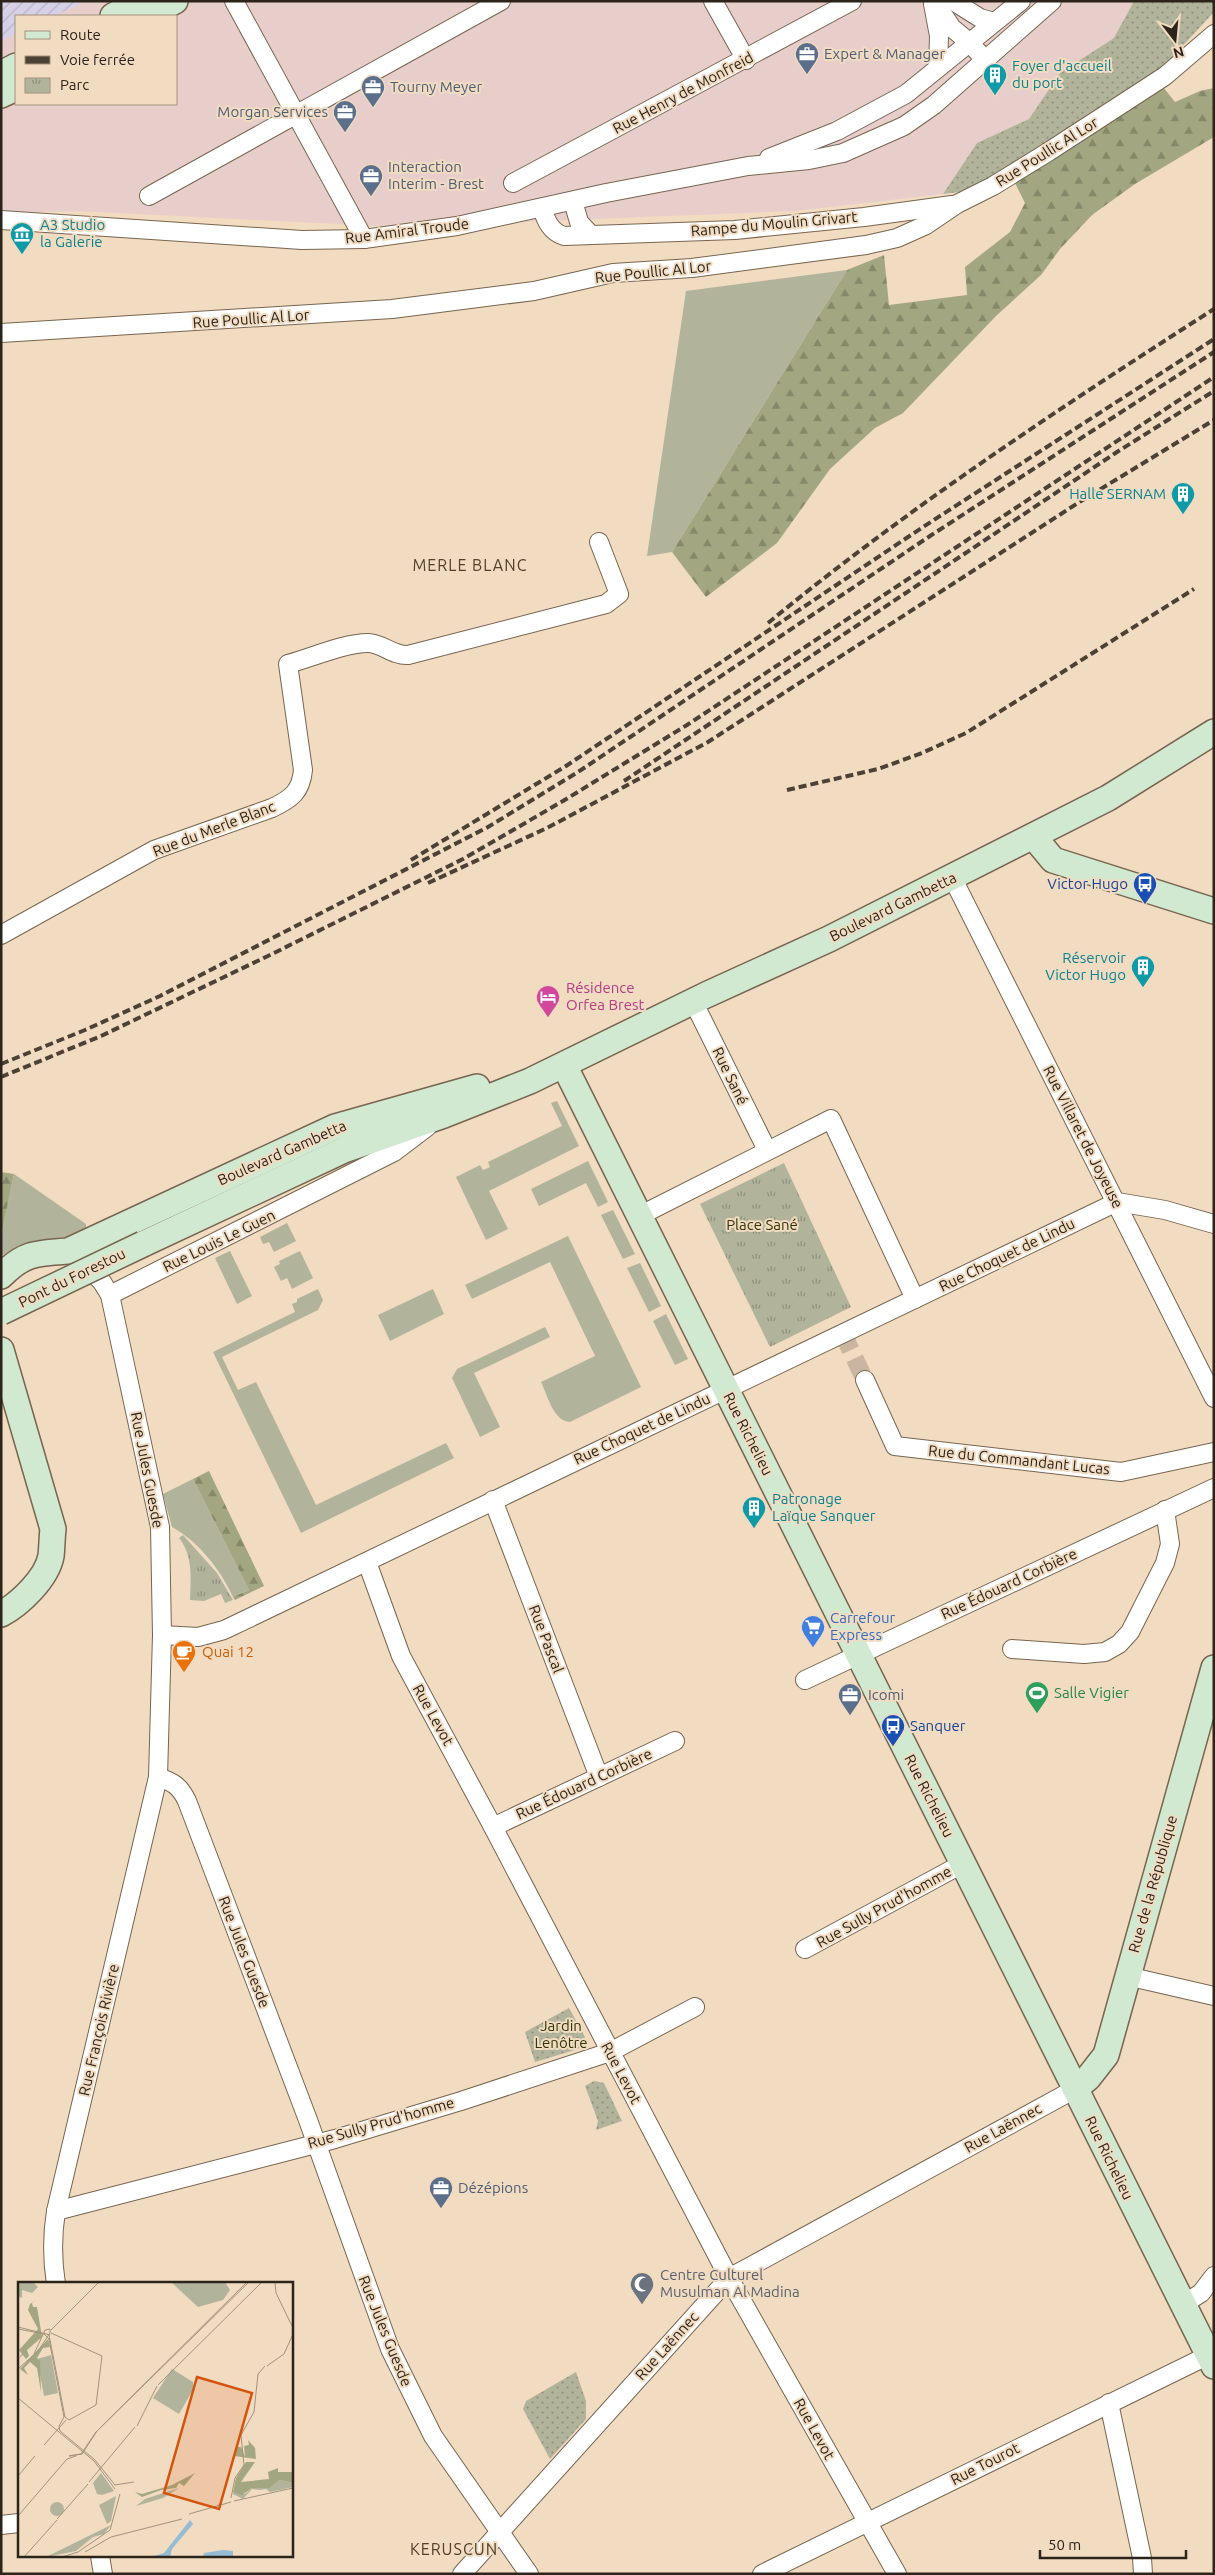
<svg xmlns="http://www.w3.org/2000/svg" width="1215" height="2575" font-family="Ubuntu,sans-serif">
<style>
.commercial{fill:#e8ceca}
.industrial{fill:url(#industrial-furrows)}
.grass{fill:#b1b49b}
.forest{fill:url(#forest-firs)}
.park{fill:url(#park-tufts)}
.garden{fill:url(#garden-dots)}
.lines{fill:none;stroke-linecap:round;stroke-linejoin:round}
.street-tunnel{stroke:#cab6a0;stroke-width:18;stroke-dasharray:18 9;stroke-linecap:butt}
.street-casing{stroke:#78654f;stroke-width:20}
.secondary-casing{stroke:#78654f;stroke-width:28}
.street{stroke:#fff;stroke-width:18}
.secondary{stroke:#d1e9d0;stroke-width:25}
.rail{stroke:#4b4134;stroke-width:4;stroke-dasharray:8 4;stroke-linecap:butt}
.secondary-bridge-casing{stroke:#78654f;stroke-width:28;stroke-linecap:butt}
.secondary-bridge{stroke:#d1e9d0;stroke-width:25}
.labels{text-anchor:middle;stroke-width:4;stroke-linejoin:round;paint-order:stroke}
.service-label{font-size:15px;fill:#4e5e75;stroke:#f1dbc1;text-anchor:start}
.culture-label{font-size:15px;fill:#0d838f;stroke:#f1dbc1;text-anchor:start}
.street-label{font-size:15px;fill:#2c241a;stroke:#f1dbc1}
.transit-label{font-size:15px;fill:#164399;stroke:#f1dbc1;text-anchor:end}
.hotel-label{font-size:15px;fill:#b23c85;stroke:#f1dbc1;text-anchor:start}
.park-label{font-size:15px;fill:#333504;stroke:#f1dbc1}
.shop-label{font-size:15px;fill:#366cbe;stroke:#f1dbc1;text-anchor:start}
.food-label{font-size:15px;fill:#c56008;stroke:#f1dbc1;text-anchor:start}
.leisure-label{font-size:15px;fill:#27864d;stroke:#f1dbc1;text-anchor:start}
.worship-label{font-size:15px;fill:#5b616d;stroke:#f1dbc1;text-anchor:start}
.neighbourhood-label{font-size:16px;letter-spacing:1px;fill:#52402b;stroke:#f1dbc1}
.inset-road{fill:none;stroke:#a2927e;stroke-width:1}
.view{fill:#d5540d;fill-opacity:0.15;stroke:#d5540d;stroke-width:2.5}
.inset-edge{fill:none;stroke:#2c241a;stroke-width:2.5}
</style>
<defs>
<pattern id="industrial-furrows" width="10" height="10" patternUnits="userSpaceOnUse" patternTransform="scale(1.25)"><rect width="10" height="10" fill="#d7d1e7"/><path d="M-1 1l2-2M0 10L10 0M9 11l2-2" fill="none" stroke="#b9b3c6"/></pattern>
<pattern id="forest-firs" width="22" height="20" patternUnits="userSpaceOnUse" patternTransform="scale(1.25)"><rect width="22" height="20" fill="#a3a781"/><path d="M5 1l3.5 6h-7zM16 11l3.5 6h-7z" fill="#858869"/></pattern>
<pattern id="park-tufts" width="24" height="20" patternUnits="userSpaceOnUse" patternTransform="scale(1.25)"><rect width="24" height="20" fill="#b1b49b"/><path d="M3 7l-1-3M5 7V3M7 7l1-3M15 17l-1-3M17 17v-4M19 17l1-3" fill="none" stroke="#90927e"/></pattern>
<pattern id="garden-dots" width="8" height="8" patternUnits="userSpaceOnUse" patternTransform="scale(1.25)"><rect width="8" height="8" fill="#b1b49b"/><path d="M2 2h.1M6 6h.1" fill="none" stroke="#90927e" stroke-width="1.8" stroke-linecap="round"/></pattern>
</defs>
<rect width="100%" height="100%" fill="#f1dbc1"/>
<polygon class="commercial" points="86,1 1134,1 1114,38 1060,73 1029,119 977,143 943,194 795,211 397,227 78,211 1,213 1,41 16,34 16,104 176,104 176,16 54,16"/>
<polygon class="industrial" points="1,1 86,1 54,16 16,16 16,34 1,41"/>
<g class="grass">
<polygon points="847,270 672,552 647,556 686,291"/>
<polygon points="557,1101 579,1146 489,1191 508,1229 486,1240 456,1177 480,1165 483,1170 490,1167 488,1162 562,1126 551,1103"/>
<polygon points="588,1161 608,1202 598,1207 586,1183 539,1206 531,1189"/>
<path d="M14,1174L86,1224V1235C51,1240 33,1236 1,1256V1237Z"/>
<polygon points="613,1210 635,1254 623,1259 601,1215"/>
<polygon points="287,1223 296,1241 274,1252 269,1242 263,1244 260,1237"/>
<path d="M568,1236L641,1387L570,1422C553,1421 548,1396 541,1382L595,1356L550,1262L472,1299L465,1285Z"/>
<polygon points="230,1251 252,1296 237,1304 215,1258"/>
<polygon points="300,1251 313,1278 292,1289 287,1278 281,1281 274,1267 280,1264 279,1261"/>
<polygon points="640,1263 661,1306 649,1312 627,1268"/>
<polygon points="318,1289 323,1300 318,1310 222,1357 238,1390 256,1382 316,1505 446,1443 454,1458 301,1533 213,1352 295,1312 292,1304 297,1302 297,1299"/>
<polygon points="433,1289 444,1314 390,1341 378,1315"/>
<polygon points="666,1314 688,1359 675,1365 653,1321"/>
<polygon points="545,1327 550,1337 474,1373 500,1427 480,1437 452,1378 457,1369"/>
<path d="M193,1479L249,1590L233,1597C220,1569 199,1542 172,1527L163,1494Z"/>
</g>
<g class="forest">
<polygon points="1163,87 1175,102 1200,91 1214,88 1214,137 1135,184 1092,215 1060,249 1041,275 996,316 903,413 875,428 830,469 777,543 706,597 672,552 847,270 884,255 889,305 967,295 965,267 1010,232 1025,203 1008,169"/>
<polygon points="1,1172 14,1174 1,1237"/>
<polygon points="209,1471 264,1586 235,1600 233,1597 249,1590 193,1479"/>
</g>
<g class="park">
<polygon points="784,1163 851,1307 770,1347 700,1204"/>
<path d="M183,1535L217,1573L233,1600L225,1603L221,1594L204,1601L190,1600C191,1579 193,1555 179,1538Z"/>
</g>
<g class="garden">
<polygon points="1134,1 1214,1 1214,12 1156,75 1083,123 967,191 943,194 977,143 1029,119 1060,73 1114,38"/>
<polygon points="569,2008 585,2037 578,2049 535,2062 525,2032"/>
<polygon points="594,2081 604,2083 622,2121 596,2130 598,2121 585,2086"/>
<polygon points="576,2372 586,2401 586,2419 550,2459 523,2409 526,2401"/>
</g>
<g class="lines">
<polyline class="street-tunnel" points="843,1334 865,1380"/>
<g class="street-casing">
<g id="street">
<polyline points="234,1 364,239"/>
<polyline points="713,1 746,60"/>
<polyline points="934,1 952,28 969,42 986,61"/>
<polyline points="953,1 980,18 994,22"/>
<polyline points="933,4 939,36 938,67"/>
<polyline points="769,158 837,131 906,94 1021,1"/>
<polyline points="513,183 852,1"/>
<polyline points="149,196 501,1"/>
<polyline points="573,201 579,222 591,235"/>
<path d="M542,208C546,221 551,232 564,236L735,230L864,217L952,205"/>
<polyline points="1,220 302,240 364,239 457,226 606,193 748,166 809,160 843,153 904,126 934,105 1052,1"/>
<polyline points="1,333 392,309 534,291 613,273 692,268 866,245 897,238 926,225 957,204 993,186 1048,152 1165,76 1214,34"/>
<polyline points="952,877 1214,1398"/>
<path d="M1,935L154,850L272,808C291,799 301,792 303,770L288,664C311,658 344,643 368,643C382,643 393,656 408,655L606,604L619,594L599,542"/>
<polyline points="693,1001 767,1150"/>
<polyline points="639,1216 831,1119 915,1299"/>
<path d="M83,1263L102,1282L110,1295L160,1527L162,1635L158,1777C173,1782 180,1786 187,1801L308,2120L390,2349L433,2436L529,2574"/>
<polyline points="110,1295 394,1152 427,1127"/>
<polyline points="865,1380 895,1446 1121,1472 1214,1452"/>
<polyline points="493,1500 599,1777"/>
<polyline points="367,1562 401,1656 493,1827 729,2278 897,2574"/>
<polyline points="162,1635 198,1637 224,1630 1117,1202 1165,1210 1214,1224"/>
<polyline points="1012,1649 1084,1654 1105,1652 1119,1644 1130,1632 1165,1563 1170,1544 1165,1510"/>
<polyline points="805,1680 1214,1488"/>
<polyline points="493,1827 675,1741"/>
<polyline points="805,1949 962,1864"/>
<polyline points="1127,1976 1214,1996"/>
<polyline points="56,2211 335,2139 461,2101 610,2052 695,2007"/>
<path d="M56,2284C52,2259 52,2236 56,2211L158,1777"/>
<polyline points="1182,2305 1201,2293 1214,2276"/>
<polyline points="1109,2403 1142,2558 1143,2574"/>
<polyline points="1,2525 19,2523"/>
<polyline points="100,2556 103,2574"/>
<polyline points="462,2574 729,2278 1075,2089"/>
<polyline points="762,2574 1209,2355"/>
</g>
</g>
<g class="secondary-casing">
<g id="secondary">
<polyline points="113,16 140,1"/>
<polyline points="147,16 175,1"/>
<polyline points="1,74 16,66"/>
<polyline points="1,95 16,88"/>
<polyline points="1034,837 1053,860 1214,911"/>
<polyline points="564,1065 1214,2366"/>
<polyline points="143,1244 344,1150 444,1115 530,1081 706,995 829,939 1108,798 1214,732"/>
<path d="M1,1276C24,1253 36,1253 68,1251L335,1127L477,1087"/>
<path d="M1,1350L53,1529C52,1537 52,1547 51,1556C47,1578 20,1604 1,1614"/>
<polyline points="1075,2089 1088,2078 1106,2055 1214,1668"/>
</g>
</g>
<use href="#street" class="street"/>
<use href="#secondary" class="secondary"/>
<g class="rail">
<path d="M768,623C908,508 1061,407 1214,309"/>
<polyline points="624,781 1117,452 1214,391"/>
<polyline points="787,790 878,769 922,753 966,733 1194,589"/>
<polyline points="411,860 566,766 923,527 1214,339"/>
<polyline points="428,883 547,828 708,742 1081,501 1214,420"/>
<polyline points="1,1064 85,1030 160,996 488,827 578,772 930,536 1214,352"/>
<polyline points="1,1077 101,1036 272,954 463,859 563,801 687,725 1214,377"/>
</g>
<g class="secondary-bridge-casing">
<polyline id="secondary-bridge" points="1,1312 143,1244"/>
</g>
<use href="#secondary-bridge" class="secondary-bridge"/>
</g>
<defs>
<g id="office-pin" transform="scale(1.25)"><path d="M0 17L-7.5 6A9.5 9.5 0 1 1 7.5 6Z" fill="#5c6f8a" stroke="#f1dbc1"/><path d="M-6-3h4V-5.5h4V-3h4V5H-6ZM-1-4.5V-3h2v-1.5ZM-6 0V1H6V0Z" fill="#fff"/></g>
<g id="building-pin" transform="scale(1.25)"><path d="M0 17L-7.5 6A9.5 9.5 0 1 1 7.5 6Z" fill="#0f9aa8" stroke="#f1dbc1"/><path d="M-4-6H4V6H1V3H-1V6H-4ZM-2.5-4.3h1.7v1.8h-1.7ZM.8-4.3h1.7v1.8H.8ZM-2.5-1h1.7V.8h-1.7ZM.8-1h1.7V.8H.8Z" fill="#fff"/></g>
<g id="museum-pin" transform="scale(1.25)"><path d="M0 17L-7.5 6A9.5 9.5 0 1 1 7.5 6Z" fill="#0f9aa8" stroke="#f1dbc1"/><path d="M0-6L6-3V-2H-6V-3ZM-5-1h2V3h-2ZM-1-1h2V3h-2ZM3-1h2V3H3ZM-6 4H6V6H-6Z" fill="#fff"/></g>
<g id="bus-pin" transform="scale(1.25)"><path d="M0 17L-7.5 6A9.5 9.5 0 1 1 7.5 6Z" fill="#1a4fb4" stroke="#f1dbc1"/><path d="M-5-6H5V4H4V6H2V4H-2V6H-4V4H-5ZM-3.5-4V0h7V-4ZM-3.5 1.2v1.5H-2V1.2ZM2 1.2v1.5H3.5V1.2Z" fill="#fff"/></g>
<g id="hotel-pin" transform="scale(1.25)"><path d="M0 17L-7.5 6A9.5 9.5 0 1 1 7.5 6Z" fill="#d1479c" stroke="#f1dbc1"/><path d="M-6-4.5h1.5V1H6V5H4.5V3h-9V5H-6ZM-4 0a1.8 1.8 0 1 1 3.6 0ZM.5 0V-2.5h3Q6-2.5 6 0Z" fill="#fff"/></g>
<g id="supermarket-pin" transform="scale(1.25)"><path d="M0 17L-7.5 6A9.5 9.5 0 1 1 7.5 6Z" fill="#3f7fe0" stroke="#f1dbc1"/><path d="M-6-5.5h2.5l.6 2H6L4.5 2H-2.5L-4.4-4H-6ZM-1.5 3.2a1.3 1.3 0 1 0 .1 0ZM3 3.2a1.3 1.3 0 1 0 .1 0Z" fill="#fff"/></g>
<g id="cafe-pin" transform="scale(1.25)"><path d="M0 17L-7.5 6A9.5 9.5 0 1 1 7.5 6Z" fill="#e8710a" stroke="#f1dbc1"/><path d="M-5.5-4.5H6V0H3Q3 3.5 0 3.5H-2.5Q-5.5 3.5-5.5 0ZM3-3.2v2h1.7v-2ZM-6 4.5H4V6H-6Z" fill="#fff"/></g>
<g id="stadium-pin" transform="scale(1.25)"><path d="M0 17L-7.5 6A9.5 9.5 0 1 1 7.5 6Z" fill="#2e9e5b" stroke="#f1dbc1"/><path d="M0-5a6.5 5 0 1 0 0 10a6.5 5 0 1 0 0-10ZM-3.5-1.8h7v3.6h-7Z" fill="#fff"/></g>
<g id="mosque-pin" transform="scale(1.25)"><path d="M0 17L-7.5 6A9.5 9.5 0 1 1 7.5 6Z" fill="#6b7280" stroke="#f1dbc1"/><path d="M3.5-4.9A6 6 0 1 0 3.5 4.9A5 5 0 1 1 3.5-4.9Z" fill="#fff"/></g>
</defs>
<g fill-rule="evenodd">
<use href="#office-pin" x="807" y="54"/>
<use href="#building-pin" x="995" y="75"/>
<use href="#office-pin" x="373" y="87"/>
<use href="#office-pin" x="345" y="112"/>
<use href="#office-pin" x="371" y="176"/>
<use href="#museum-pin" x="22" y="234"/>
<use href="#building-pin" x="1183" y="494"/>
<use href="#bus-pin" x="1145" y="884"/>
<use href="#building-pin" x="1143" y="967"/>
<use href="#hotel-pin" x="548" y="997"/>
<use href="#building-pin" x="754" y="1508"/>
<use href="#supermarket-pin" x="813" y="1627"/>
<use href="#cafe-pin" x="184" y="1652"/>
<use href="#stadium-pin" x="1037" y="1693"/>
<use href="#office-pin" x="850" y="1695"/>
<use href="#bus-pin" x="893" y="1726"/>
<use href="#office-pin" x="441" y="2188"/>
<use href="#mosque-pin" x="642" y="2284"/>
</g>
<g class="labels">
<g class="service-label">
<text x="824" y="59">Expert &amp; Manager</text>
<text x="390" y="92">Tourny Meyer</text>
<text x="328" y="117" text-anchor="end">Morgan Services</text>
<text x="388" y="172">Interaction<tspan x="388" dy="17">Interim - Brest</tspan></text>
<text x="868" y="1700">Icomi</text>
<text x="458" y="2193">Dézépions</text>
</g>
<g class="culture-label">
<text x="1012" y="71">Foyer d'accueil<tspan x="1012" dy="17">du port</tspan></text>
<text x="40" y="230">A3 Studio<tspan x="40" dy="17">la Galerie</tspan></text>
<text x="1166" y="499" text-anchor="end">Halle SERNAM</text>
<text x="1126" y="963" text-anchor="end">Réservoir<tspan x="1126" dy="17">Victor Hugo</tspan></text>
<text x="772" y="1504">Patronage<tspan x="772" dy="17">Laïque Sanquer</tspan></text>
</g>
<g class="street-label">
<text transform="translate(683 93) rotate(-28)" y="5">Rue Henry de Monfreid</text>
<text transform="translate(1047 152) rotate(-32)" y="5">Rue Poullic Al Lor</text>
<text transform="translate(774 224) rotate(-5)" y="5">Rampe du Moulin Grivart</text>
<text transform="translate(407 231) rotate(-7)" y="5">Rue Amiral Troude</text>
<text transform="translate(653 272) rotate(-6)" y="5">Rue Poullic Al Lor</text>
<text transform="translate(251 319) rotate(-4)" y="5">Rue Poullic Al Lor</text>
<text transform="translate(214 829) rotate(-21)" y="5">Rue du Merle Blanc</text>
<text transform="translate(893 907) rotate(-26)" y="5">Boulevard Gambetta</text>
<text transform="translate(730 1076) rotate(64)" y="5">Rue Sané</text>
<text transform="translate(1083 1137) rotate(63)" y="5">Rue Villaret de Joyeuse</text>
<text transform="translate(282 1153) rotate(-24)" y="5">Boulevard Gambetta</text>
<text transform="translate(219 1241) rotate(-26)" y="5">Rue Louis Le Guen</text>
<text transform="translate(1007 1255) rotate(-26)" y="5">Rue Choquet de Lindu</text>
<text transform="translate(72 1278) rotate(-26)" y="5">Pont du Forestou</text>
<text transform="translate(642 1429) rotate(-25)" y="5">Rue Choquet de Lindu</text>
<text transform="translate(748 1434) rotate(63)" y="5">Rue Richelieu</text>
<text transform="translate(1019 1460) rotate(6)" y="5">Rue du Commandant Lucas</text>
<text transform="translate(147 1470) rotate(79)" y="5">Rue Jules Guesde</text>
<text transform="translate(1009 1584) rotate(-25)" y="5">Rue Édouard Corbière</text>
<text transform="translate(546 1639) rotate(69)" y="5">Rue Pascal</text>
<text transform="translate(433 1715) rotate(61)" y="5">Rue Levot</text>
<text transform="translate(584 1784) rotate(-25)" y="5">Rue Édouard Corbière</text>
<text transform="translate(929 1796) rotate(63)" y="5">Rue Richelieu</text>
<text transform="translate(1153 1884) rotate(-74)" y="5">Rue de la République</text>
<text transform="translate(884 1907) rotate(-29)" y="5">Rue Sully Prud'homme</text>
<text transform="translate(244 1952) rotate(69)" y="5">Rue Jules Guesde</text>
<text transform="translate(99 2030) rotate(-77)" y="5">Rue François Rivière</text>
<text transform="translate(621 2073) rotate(62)" y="5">Rue Levot</text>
<text transform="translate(381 2123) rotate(-16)" y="5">Rue Sully Prud'homme</text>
<text transform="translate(1003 2128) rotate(-29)" y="5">Rue Laënnec</text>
<text transform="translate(1109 2158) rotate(64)" y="5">Rue Richelieu</text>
<text transform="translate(385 2331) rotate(68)" y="5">Rue Jules Guesde</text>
<text transform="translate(667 2346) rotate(-48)" y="5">Rue Laënnec</text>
<text transform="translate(814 2429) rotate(61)" y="5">Rue Levot</text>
<text transform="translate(985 2464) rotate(-27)" y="5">Rue Tourot</text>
</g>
<g class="transit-label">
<text x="1128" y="889">Victor Hugo</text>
<text x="910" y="1731" text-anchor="start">Sanquer</text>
</g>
<g class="hotel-label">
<text x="566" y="993">Résidence<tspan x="566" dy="17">Orfea Brest</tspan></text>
</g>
<g class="park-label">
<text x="762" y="1230">Place Sané</text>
<text x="561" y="2031">Jardin<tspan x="561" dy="17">Lenôtre</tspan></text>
</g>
<g class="shop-label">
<text x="830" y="1623">Carrefour<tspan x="830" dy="17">Express</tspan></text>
</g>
<g class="food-label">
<text x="202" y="1657">Quai 12</text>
</g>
<g class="leisure-label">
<text x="1054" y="1698">Salle Vigier</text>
</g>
<g class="worship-label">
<text x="660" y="2280">Centre Culturel<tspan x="660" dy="17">Musulman Al Madina</tspan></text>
</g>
<g class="neighbourhood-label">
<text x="470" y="571">MERLE BLANC</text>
<text x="454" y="2555">KERUSCUN</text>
</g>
</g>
<g transform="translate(18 2282)">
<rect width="275" height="275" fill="#f1dbc1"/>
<path d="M33,73L40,111L26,114L19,77ZM262,198L275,201V205L252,210L248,207L242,208L234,207L225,217L215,212V210L227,212L234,206L239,205L252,206Z" fill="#b1b49b"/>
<path d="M18,18L14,21L15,25H19L24,55L9,68L11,74L8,77L5,73L0,77L4,72L1,68L20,47L10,28L12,22ZM30,57L32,65L25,66L19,76L22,79L23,110L19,86L12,80L6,86L10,93L2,87ZM230,158L237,166L238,177L216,174L219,165H223L227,175L226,164L231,163ZM228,180H237L223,200L251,197L250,190L260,186V190H275V201L262,198L252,206H234L224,213L215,210L218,196ZM177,191L166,204L161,201L158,206L143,208L124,215L117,210L124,212L154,203Z" fill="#a3a781"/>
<path d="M153,0H207L212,8L205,18L180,25ZM154,87L175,100L176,106L161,132L135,116Z" fill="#b1b49b"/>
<path d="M0,0H15L20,5L14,11L4,8V16L0,14ZM83,191L96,209L84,213L79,212L75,201ZM98,214L93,239L89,242L81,223ZM32 227a7 7 0 1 1 14 0a7 7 0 1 1-14 0ZM93,243L86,252L75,255L58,269L28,275Z" fill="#b1b49b"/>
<path d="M161,206L145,216L118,224L127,217Z" fill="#b1b49b"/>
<path d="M172,238L175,242L154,267L152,275H133L146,271ZM205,268L215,269V275H185L186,271Z" fill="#95bcd3"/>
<path class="inset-road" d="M229,0L78,150L63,172L51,174L64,172L79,149L231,0M257,0L258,11L274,44M0,45L32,53M0,47L26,52L31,57L46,135L41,144L42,149L77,178L97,203L116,200M33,48L81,0M33,51L84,74L78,123L51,138M31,53L47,135L51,138M249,84L266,72L275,52M0,87L20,69L32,51V47L27,48L16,72M140,103L244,0M0,116L76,179L97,207M119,144L139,104M26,163L48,138M0,194L17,174M71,200L117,145M213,216L217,196L226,183L223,153L236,130L240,92L247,84M216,219L275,206M171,232L213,220M0,234L49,177L58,174M39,237L70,202M67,270L93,255L164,237M6,275L39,238M44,275L60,270L92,248L102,212"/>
<path class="view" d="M179,95L234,111L201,227L146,211Z"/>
<rect width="275" height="275" class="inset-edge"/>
</g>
<rect width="1215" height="2575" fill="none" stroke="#2c241a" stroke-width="5"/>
<rect x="15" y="15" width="162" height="90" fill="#f1dbc1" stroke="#a2927e"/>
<rect x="25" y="31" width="25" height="8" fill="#d1e9d0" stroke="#a2927e"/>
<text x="60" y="40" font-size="15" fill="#2c241a">Route</text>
<rect x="25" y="56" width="25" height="8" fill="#4b4134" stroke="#a2927e"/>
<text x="60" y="65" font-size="15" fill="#2c241a">Voie ferrée</text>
<rect x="25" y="78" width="25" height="15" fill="url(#park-tufts)" stroke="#a2927e"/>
<text x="60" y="90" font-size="15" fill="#2c241a">Parc</text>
<g transform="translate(1175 40) rotate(164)" stroke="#f1dbc1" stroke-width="4" paint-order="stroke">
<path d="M0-4L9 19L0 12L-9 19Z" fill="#2c241a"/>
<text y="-8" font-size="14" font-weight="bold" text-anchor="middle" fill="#2c241a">N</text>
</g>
<path d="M1040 2550v8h146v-8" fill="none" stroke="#2c241a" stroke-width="2.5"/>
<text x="1048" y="2550" font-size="15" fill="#2c241a" stroke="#f1dbc1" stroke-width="4" paint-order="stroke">50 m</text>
</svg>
